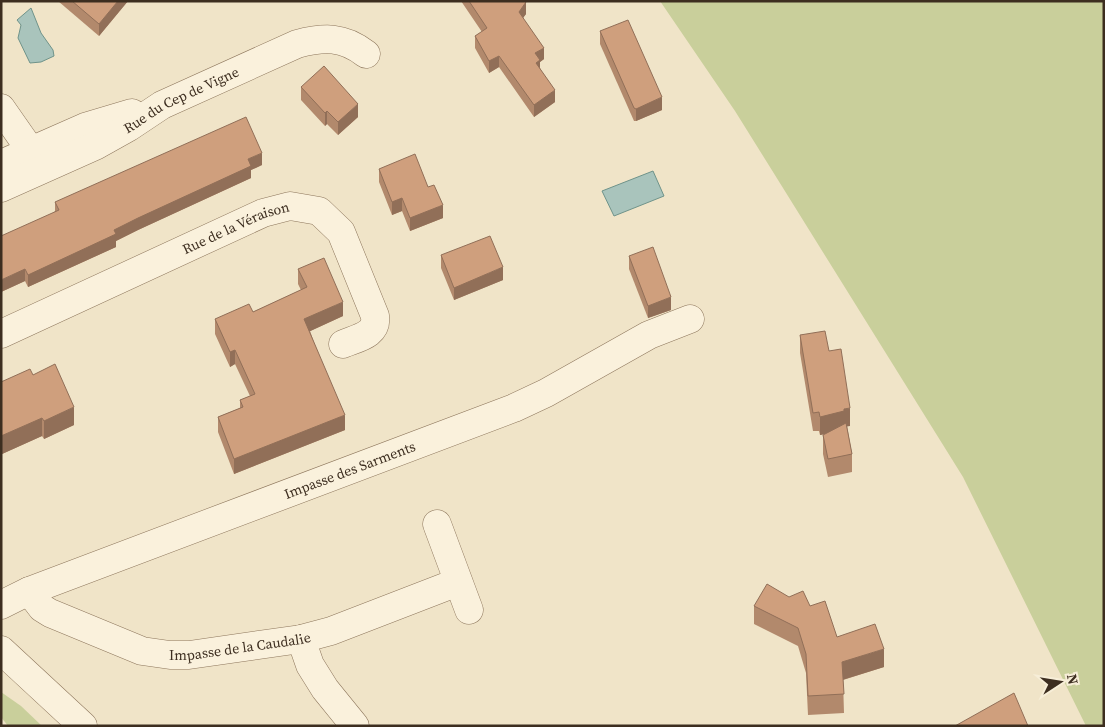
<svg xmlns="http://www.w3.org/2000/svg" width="1105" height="727" font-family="'Source Serif 4',serif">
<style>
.green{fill:#c9cf9b}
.water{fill:#a9c4bc;stroke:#6f938a}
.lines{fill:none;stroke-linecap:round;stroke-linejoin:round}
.minor-casing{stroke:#8d765c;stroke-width:29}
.tertiary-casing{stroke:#8d765c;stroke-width:29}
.minor{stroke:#faf1dc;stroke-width:28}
.tertiary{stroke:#faf1dc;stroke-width:28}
.wall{fill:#b2896c}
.shaded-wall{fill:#916f58}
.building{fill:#cf9f7d;stroke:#916f58}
.labels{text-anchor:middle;stroke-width:5;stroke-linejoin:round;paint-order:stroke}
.street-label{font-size:14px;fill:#3d2e20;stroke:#f7eed8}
</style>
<rect width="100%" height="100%" fill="#f0e4c8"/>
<g class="green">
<polygon points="660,1 1104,1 1104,726 1086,726 963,477 735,111"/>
<polygon points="1,692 21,706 42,726 8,726 1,717"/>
</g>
<g class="water">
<polygon points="31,8 41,33 53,50 54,56 41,62 30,63 18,38 21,25 17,20"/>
<polygon points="653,171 664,196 614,216 602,191"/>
</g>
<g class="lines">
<g class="minor-casing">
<g id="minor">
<polyline points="1,108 31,151"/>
<polyline points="1,164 85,127 132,113"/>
<path id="s1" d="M1,188L95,146L129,127L162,105L297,44C324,37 343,36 366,54"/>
<path id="s2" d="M1,334L263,213L290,206L319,211L341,232L375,316C378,335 357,338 343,344"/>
<polyline points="437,524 469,610"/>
<path id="s3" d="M29,591L42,608L50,613L142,651L170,655H189L301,639L331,631L458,582"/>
<path id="s4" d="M1,605L29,591L514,408L546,393L649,335L690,319"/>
<polyline points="301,639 310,665 325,689 355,726"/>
</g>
</g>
<g class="tertiary-casing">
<polyline id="tertiary" points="1,650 83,726"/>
</g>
<use href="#minor" class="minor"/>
<use href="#tertiary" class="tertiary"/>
</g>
<g class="wall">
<polygon points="58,1 128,1 99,36"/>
<polygon points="461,1 526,1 526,14 523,18 544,59 540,62 540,68 555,102 534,117 499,67 489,73 475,48 475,36 482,32"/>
<polygon points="600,31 662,110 636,121 634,121 600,44"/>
<polygon points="301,87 358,117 338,135 327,124 325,126 301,100"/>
<polygon points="262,165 251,170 251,178 138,230 116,241 116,247 28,287 25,281 1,292 55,211 55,202"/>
<polygon points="379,169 428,187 443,218 410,231 402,211 392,215 379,182"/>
<polygon points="441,255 503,280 454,300 441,268"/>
<polygon points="629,256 671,310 648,318 629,269"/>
<polygon points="298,269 343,316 310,331 345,430 234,474 218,432 218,417 240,408 240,400 250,396 235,364 230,367 215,334 215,319 253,312 301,290 298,284"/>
<polygon points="800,335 829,351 850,426 847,426 852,454 852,472 828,477 823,454 823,435 826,434 820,435 819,431 813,431 800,353"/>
<polygon points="33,375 74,425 44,439 42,436 2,454 2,458 1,458 1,382"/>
<polygon points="789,597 810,606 837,637 884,667 843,680 844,713 808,715 806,673 798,646 754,624 754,606"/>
</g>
<g class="shaded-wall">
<polygon points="118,1 128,1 99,36 99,24"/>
<polygon points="526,2 526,14 519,23 519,12"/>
<polygon points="544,48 544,59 540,62 540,71 536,74 535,53"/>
<polygon points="499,56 499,67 489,73 489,61"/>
<polygon points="555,90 555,102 534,117 534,105"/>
<polygon points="662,97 662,110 636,121 636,109"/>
<polygon points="358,104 358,117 338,135 338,122"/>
<polygon points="327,111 327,124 325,126 325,113"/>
<polygon points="262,153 262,165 251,170 251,178 138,230 116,241 116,247 28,287 28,275 248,159"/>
<polygon points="402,198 402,211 392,215 392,202"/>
<polygon points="443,205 443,218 410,231 410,218"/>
<polygon points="503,267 503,280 454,300 454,288"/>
<polygon points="25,269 25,281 1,292 1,280"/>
<polygon points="671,297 671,310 648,318 648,306"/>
<polygon points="343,302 343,316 304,334 304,319"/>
<polygon points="235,350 235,364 230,367 230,352"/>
<polygon points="74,407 74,425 44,439 44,421"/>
<polygon points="850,408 850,426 844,427 844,430 820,435 820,417 844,409"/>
<polygon points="345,415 345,430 234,474 234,459"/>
<polygon points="42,418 42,436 2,454 2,458 1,458 1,436"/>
<polygon points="884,649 884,667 842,680 842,662"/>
</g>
<g class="building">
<polygon points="72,1 118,1 99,24"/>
<polygon points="469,1 526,1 526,2 519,12 544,48 535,53 540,60 536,63 555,90 534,105 499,56 489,61 475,36 487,28"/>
<polygon points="628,20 662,97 636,109 634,108 600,31"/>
<polygon points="324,66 358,104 338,122 327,111 325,113 301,87"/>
<polygon points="246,117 262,153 248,159 251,166 138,218 114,230 116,234 28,275 25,269 1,280 1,236 59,210 55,202"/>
<polygon points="415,154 428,187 434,185 443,205 410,218 402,198 392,202 379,169"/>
<polygon points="490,236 503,267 454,288 441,255"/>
<polygon points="653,247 671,297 648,306 629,256"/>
<polygon points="324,258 343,302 304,319 345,415 234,459 218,417 243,407 240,400 255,394 235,350 230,352 215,319 249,304 253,312 307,287 298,269"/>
<polygon points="825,331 829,351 841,349 850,408 844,409 844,411 820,417 819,412 813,413 800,335"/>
<polygon points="55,364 74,407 44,421 42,418 1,436 1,382 30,369 33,375"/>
<polygon points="846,423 852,454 828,459 823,435"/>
<polygon points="767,584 789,597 803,591 810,606 825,601 837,637 875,624 884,649 842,662 844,694 808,696 806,654 798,628 754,606"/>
<polygon points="1014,693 1028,726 955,726"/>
</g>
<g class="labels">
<g class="street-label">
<text dy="5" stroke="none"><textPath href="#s1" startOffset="201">Rue du Cep de Vigne</textPath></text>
<text dy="5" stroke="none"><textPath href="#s2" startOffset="258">Rue de la Véraison</textPath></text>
<text dy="5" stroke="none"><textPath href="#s4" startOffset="374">Impasse des Sarments</textPath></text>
<text dy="5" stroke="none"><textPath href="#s3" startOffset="229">Impasse de la Caudalie</textPath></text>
</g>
</g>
<rect width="1105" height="727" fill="none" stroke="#3d2e20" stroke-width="5"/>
<g transform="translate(1060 682) rotate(78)" stroke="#f7eed8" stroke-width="4" paint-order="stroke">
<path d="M0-4L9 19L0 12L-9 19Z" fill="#3d2e20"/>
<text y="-8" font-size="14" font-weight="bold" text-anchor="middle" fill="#3d2e20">N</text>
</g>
</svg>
